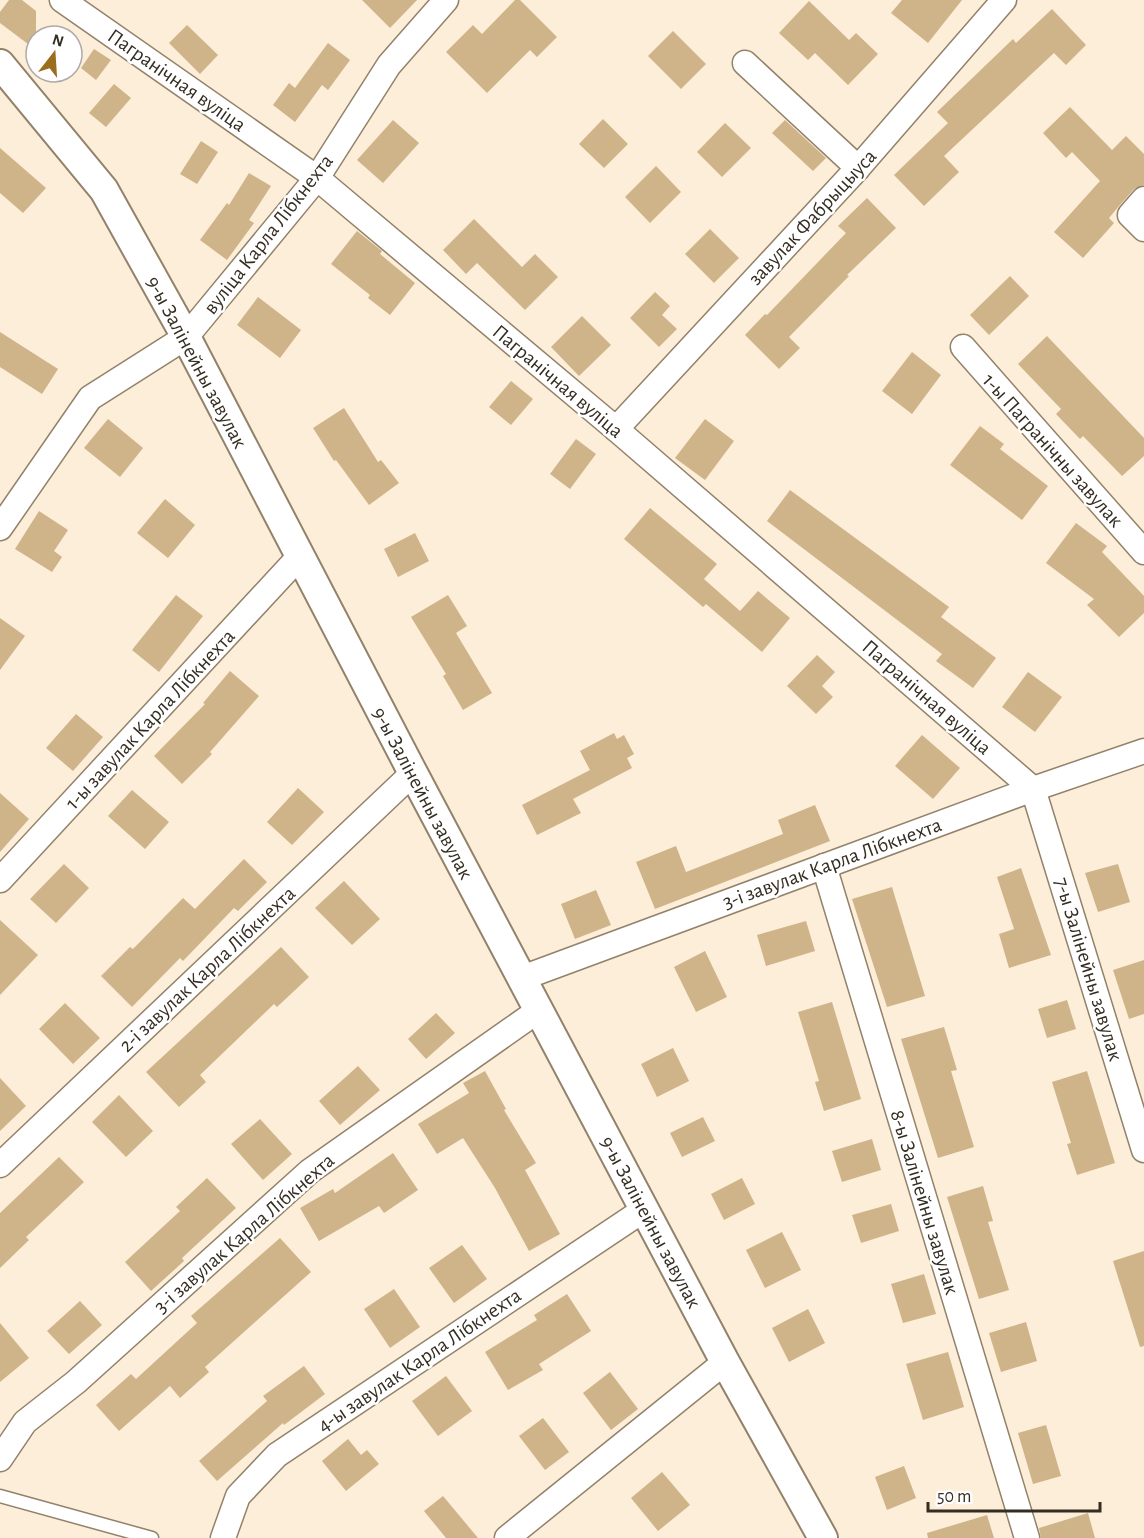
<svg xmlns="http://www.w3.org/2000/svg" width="1144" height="1538" font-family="'Alegreya Sans',sans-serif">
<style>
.building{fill:#cfb389}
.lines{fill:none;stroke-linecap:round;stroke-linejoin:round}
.service-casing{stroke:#93826a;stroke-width:15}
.minor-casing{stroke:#93826a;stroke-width:27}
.tertiary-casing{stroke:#93826a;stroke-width:32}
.service{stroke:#fff;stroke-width:12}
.minor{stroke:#fff;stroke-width:24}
.tertiary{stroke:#fff;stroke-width:28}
.labels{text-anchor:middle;stroke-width:5;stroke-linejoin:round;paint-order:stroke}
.street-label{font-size:21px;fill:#342d22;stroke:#fff}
</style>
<rect width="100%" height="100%" fill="#fdeed9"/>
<g class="building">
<polygon points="9,0 22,0 36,11 36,50 0,23 0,12"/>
<polygon points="362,0 417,0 390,28"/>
<polygon points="515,0 520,0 557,37 537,57 530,50 487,93 446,52 473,25 482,34"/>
<polygon points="902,0 962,0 928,43 891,13"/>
<polygon points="809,1 849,40 856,33 878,54 848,85 815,53 808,60 779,33"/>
<polygon points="1052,9 1086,45 1066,65 1054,53 944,156 959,172 924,206 894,175 948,123 937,112 1013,39 1016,43"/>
<polygon points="187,25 218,55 200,74 169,43"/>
<polygon points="673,31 706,64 681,89 648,56"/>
<polygon points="328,43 350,60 328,90 322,85 295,122 273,105 289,83 295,88"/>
<polygon points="94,49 111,60 96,80 81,68"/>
<polygon points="114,84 131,98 106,127 89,113"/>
<polygon points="1070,107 1112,150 1126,136 1144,154 1144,185 1134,189 1119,206 1109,218 1114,223 1083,258 1054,232 1100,181 1072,152 1066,158 1043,133"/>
<polygon points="603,119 628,144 604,168 579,144"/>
<polygon points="393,120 419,143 383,183 357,160"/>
<polygon points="785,120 826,158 813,171 772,133"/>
<polygon points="725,123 751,148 722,177 697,152"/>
<polygon points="201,141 218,152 197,184 180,174"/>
<polygon points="0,148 46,188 23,213 0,193"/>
<polygon points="656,166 681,192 650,223 625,197"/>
<polygon points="249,173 271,186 249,220 254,223 227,260 200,240 227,203 229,205"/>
<polygon points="867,198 896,228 847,275 849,276 789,337 800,348 779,369 745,335 765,314 767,315 846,233 838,226"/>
<polygon points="474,219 522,267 535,254 558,277 525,310 477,263 466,274 443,250"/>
<polygon points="710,229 739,258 714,283 685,254"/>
<polygon points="357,231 382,251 380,254 415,283 390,315 368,298 370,295 331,264"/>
<polygon points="1010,276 1029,296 989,335 970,315"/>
<polygon points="655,292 670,306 662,315 677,329 659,347 630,318"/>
<polygon points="258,297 301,330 280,358 237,325"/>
<polygon points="582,316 611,345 579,376 551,347"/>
<polygon points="0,332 58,369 42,394 0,367"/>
<polygon points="1047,336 1144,438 1144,456 1122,476 1083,436 1080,439 1056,414 1061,409 1018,364"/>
<polygon points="912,352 941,375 912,414 882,391"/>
<polygon points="511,381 533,399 511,425 489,407"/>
<polygon points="344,408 378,462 381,460 399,483 369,505 336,460 334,461 313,428"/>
<polygon points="108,419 143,448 120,477 84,448"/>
<polygon points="705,419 734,441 705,480 675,458"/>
<polygon points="980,426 1004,444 1000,449 1048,486 1022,520 950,465"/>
<polygon points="576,439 596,454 570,489 550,474"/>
<polygon points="790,490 949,607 941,617 996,658 973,688 936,661 942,654 767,521"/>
<polygon points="165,499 195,525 168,558 137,533"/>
<polygon points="650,508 717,564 704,579 740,611 758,591 790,618 762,652 706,604 703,607 624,539"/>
<polygon points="39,511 68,530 54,551 62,557 52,572 15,549"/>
<polygon points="1076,523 1107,546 1102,552 1144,596 1144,613 1119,637 1087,605 1094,599 1046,563"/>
<polygon points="415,533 429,561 398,577 384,549"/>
<polygon points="176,595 203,616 159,672 132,650"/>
<polygon points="448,595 467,626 456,633 492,693 463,710 443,676 446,674 411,617"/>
<polygon points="0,618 25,636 0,670"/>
<polygon points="817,655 835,672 822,686 833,697 816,714 787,686"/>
<polygon points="230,671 259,696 210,752 212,754 182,784 154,756 205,704 203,703"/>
<polygon points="1028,672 1062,697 1035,732 1002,707"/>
<polygon points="76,714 103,737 73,771 46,748"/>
<polygon points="614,733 617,739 624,735 634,754 627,758 632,768 573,799 581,813 537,835 522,805 590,770 580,751"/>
<polygon points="922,735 960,768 933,799 895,766"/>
<polygon points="298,788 324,812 292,845 267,822"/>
<polygon points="132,790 169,822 145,849 108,816"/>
<polygon points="0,793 29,819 0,852"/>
<polygon points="815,805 830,841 655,909 636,862 676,846 686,872 783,834 778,820"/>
<polygon points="244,859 267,882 238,911 234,908 183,961 180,958 132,1007 101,976 130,947 133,949 183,898 195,909"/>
<polygon points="64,864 89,888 56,923 30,899"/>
<polygon points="1118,864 1130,902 1098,912 1085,873"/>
<polygon points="1021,868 1051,955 1009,968 999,934 1014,929 997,877"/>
<polygon points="344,881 380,919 352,945 315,908"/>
<polygon points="892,887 925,996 887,1007 852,899"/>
<polygon points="596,890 611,925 575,939 561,904"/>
<polygon points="0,920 38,955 0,995"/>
<polygon points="806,921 815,951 766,966 757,935"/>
<polygon points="281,947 309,977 277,1007 274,1004 200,1075 206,1082 179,1107 146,1072"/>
<polygon points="705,951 727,997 696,1012 674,967"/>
<polygon points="1144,960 1144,1014 1129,1019 1113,970"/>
<polygon points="1067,1000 1076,1029 1047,1038 1038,1009"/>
<polygon points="832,1002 861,1099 824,1111 815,1082 819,1081 798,1012"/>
<polygon points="65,1003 100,1038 73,1064 39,1029"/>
<polygon points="436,1013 455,1033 426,1059 408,1039"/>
<polygon points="944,1027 957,1070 951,1071 974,1147 938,1158 901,1039"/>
<polygon points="673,1048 689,1081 657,1097 641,1064"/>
<polygon points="358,1066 380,1090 340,1125 319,1101"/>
<polygon points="485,1071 506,1109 504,1110 536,1163 525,1170 560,1234 529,1251 495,1188 463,1138 437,1154 418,1124 469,1093 463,1083"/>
<polygon points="1087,1071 1115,1163 1077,1175 1067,1144 1071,1143 1052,1082"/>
<polygon points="0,1078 26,1106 0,1131"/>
<polygon points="119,1095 153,1131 126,1157 92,1122"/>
<polygon points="703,1117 715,1141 682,1157 670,1133"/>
<polygon points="260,1119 292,1154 263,1180 231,1144"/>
<polygon points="872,1139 881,1170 842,1182 832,1151"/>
<polygon points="393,1153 418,1190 384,1213 379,1206 319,1241 300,1208 333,1189 335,1193"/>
<polygon points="59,1157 84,1182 26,1237 29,1240 0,1268 0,1213"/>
<polygon points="207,1178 236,1208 182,1258 184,1261 151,1291 125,1262 180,1211 176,1207"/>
<polygon points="742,1178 755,1204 724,1220 711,1194"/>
<polygon points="983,1186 993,1221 988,1222 1009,1290 979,1299 947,1197"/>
<polygon points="891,1204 899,1231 861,1243 852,1215"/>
<polygon points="782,1232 801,1270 765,1288 746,1250"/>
<polygon points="280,1238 311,1272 205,1367 209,1372 180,1398 170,1386 119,1431 96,1405 131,1374 136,1379 197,1323 191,1316"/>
<polygon points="462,1245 487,1279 454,1303 429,1268"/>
<polygon points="1144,1251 1144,1346 1140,1347 1113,1261"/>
<polygon points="924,1274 936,1314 903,1323 891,1284"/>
<polygon points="394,1289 420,1327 390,1348 364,1309"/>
<polygon points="567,1294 591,1331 539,1364 543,1370 508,1390 485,1352 537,1320 534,1315"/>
<polygon points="80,1301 102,1325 69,1354 47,1331"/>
<polygon points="808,1309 825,1343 789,1362 772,1328"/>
<polygon points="1026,1322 1037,1361 1001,1372 989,1333"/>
<polygon points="0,1323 29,1358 0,1382"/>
<polygon points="948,1352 964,1407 923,1420 906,1364"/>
<polygon points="304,1366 325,1394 284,1425 283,1423 217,1481 199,1461 267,1401 263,1396"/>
<polygon points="610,1372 638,1409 611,1430 583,1393"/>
<polygon points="446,1376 472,1411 438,1436 412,1401"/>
<polygon points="543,1418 569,1452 545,1470 519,1436"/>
<polygon points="1046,1425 1061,1476 1033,1484 1018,1433"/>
<polygon points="348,1439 361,1455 367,1450 379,1464 346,1491 322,1461"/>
<polygon points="904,1466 916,1498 887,1510 875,1477"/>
<polygon points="662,1472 690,1505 658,1531 631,1498"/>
<polygon points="443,1496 478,1538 446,1538 424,1511"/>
<polygon points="1088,1513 1095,1538 1041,1538 1039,1528"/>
<polygon points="987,1515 994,1538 928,1538 927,1533"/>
</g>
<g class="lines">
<g class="service-casing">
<polyline id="service" points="0,1496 152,1538"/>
</g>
<g class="minor-casing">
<g id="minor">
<polyline points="62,0 317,178 616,429 1033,789 1144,1150"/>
<polyline points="745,63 858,168"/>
<polyline points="1144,199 1130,215 1144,229"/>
<polyline points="963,347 1144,552"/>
<polyline points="616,429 858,168 1004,0"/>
<polyline points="0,528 90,398 186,337 317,178 389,65 446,0"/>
<polyline points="824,866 1027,1538"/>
<polyline points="0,880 299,557"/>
<polyline points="522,978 1033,789 1144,751"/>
<polyline points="0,1165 413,773"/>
<polyline points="0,1459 25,1422 76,1382 310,1171 539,1010"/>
<polyline points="223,1538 238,1496 277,1455 645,1209"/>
<polyline points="507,1538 725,1362"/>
</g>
</g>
<g class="tertiary-casing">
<polyline id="tertiary" points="0,64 104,190 186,337 413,773 725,1362 823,1538"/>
</g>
<use href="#service" class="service"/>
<use href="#minor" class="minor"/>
<use href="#tertiary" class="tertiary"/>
</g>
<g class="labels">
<g class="street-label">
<text transform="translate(177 80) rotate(35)" y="7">Пагранічная вуліца</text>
<text transform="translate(812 217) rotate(-47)" y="7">завулак Фабрыцыуса</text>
<text transform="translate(268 234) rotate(-52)" y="7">вуліца Карла Лібкнехта</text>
<text transform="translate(197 362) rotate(62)" y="7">9-ы Залінейны завулак</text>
<text transform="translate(558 381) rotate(40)" y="7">Пагранічная вуліца</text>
<text transform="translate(1053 450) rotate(48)" y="7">1-ы Пагранічны завулак</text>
<text transform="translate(927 697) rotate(41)" y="7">Пагранічная вуліца</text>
<text transform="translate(150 719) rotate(-47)" y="7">1-ы завулак Карла Лібкнехта</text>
<text transform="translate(423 793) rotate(62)" y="7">9-ы Залінейны завулак</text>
<text transform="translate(832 863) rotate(-20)" y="7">3-і завулак Карла Лібкнехта</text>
<text transform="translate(207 969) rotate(-43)" y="7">2-і завулак Карла Лібкнехта</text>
<text transform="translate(1089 969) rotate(73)" y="7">7-ы Залінейны завулак</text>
<text transform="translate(925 1202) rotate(73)" y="7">8-ы Залінейны завулак</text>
<text transform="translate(651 1222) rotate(62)" y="7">9-ы Залінейны завулак</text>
<text transform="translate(244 1233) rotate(-41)" y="7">3-і завулак Карла Лібкнехта</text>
<text transform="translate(419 1360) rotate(-34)" y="7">4-ы завулак Карла Лібкнехта</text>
</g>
</g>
<g transform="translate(54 54) rotate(17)"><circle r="28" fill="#ffffff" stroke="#aeaba7" stroke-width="1.5"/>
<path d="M0-4.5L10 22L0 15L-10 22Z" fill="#9b6e1e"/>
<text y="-9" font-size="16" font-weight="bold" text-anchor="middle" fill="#342d22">N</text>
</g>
<path d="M928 1502v9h172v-9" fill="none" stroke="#342d22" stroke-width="3"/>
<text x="937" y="1502" font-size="18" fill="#342d22" stroke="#ffffff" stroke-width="4.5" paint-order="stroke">50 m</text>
</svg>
